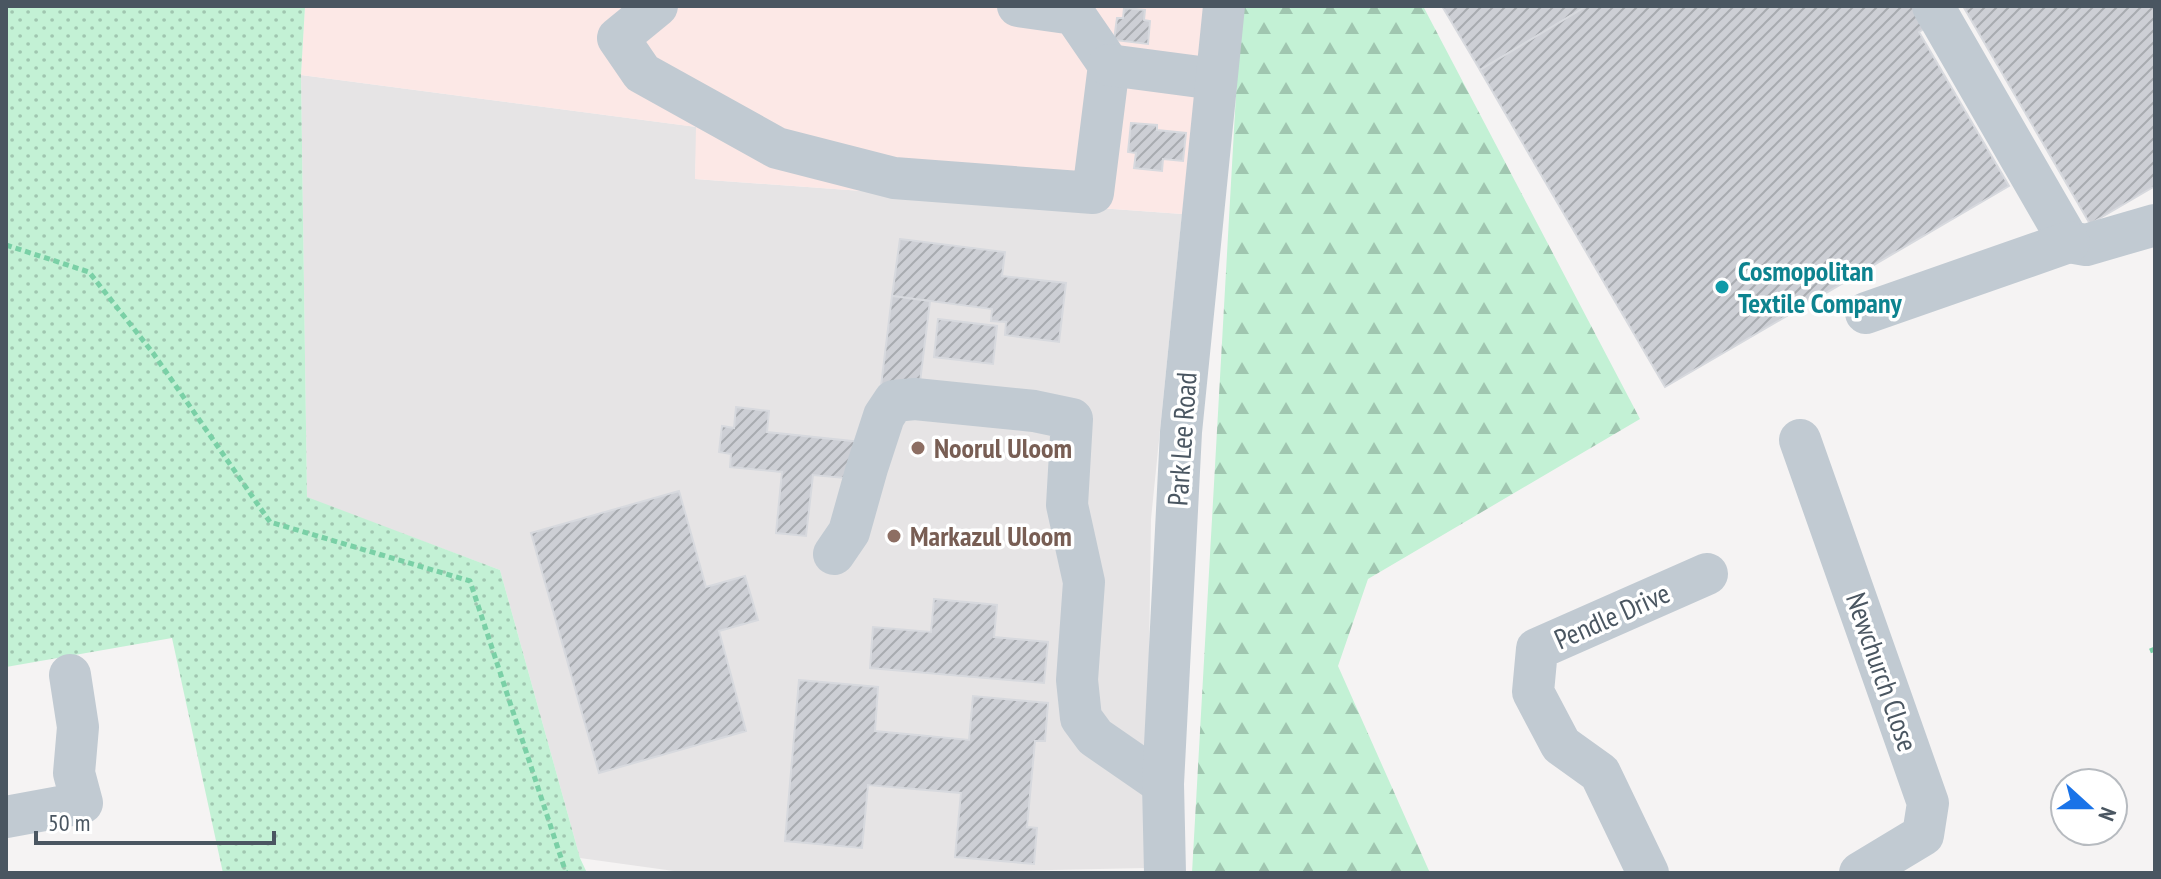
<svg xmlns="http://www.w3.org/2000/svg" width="2161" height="879" font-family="'PT Sans Narrow',sans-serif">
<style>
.education{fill:#e6e4e5}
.medical{fill:#fce8e6}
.grass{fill:url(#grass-dots)}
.forest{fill:url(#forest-firs)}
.building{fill:url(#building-hatch);stroke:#d7d9de;stroke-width:2}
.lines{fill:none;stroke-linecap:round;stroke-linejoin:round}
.path{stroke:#7ad0a6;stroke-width:5;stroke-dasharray:6 4;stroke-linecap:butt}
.minor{stroke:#c1cad2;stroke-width:42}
.culture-dot{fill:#0f9aa8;stroke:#fff;stroke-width:3}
.education-dot{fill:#8d6e63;stroke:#fff;stroke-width:3}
.labels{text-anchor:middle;stroke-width:7;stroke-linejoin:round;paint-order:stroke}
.culture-label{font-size:28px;font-weight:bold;fill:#0d838f;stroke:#fff;text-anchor:start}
.street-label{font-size:28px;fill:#4a5661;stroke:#fff}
.education-label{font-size:28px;font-weight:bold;fill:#785e54;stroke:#fff;text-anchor:start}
</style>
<defs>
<pattern id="grass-dots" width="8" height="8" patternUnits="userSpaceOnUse" patternTransform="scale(2)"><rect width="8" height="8" fill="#c3f1d5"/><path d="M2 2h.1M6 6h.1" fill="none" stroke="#a0c6b0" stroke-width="1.8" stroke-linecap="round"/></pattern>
<pattern id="forest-firs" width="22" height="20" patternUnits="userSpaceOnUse" patternTransform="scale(2)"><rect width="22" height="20" fill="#c3f1d5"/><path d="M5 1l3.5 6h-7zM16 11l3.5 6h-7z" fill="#a0c6b0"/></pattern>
<pattern id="building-hatch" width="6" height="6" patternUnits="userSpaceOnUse" patternTransform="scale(2)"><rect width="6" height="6" fill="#cdcfd5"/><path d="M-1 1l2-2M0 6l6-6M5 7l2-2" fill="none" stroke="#a8abb0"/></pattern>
</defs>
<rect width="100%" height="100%" fill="#f5f3f3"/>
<polygon class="education" points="301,75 697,127 695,179 1182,214 1151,519 1146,868 912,873 710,873 681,872 580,858 500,570 307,498"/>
<polygon class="medical" points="305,6 1205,6 1182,214 695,179 696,127 301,75"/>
<polygon class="grass" points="6,6 305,6 301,75 307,497 500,570 580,858 587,873 223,873 172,638 6,667"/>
<polygon class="forest" points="1241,6 1423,6 1640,419 1368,579 1338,666 1430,873 1192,873"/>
<g class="building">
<polygon points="1442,6 1587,6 1480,70"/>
<polygon points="1587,6 1924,6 1934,23 1919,32 2009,186 1665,387 1480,70"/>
<polygon points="1963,6 2155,6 2155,186 2090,224"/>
<polygon points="1124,8 1145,10 1144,20 1150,21 1148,44 1114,40 1117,18 1123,18"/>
<polygon points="1131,123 1157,125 1157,130 1186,133 1183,161 1163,159 1162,171 1134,168 1136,153 1128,152"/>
<polygon points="900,239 1005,252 1002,276 1066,283 1059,342 1005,335 1006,322 991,321 992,309 892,296"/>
<polygon points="892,296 930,301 919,390 881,386"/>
<polygon points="938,319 997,326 993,364 934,357"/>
<polygon points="736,407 769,411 767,432 861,442 856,479 813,475 806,536 776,533 782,472 730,467 731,454 719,452 722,426 734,428"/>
<polygon points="679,491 706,587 745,576 758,620 719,631 746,731 599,773 531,533"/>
<polygon points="934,599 997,605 994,637 1048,642 1044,683 870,668 873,627 931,632"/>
<polygon points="799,680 878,687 875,731 969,740 973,696 1048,703 1045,741 1035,741 1027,827 1037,828 1034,864 955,857 961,793 868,785 862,848 785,841"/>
</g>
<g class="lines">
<g class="path">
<polyline points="6,245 89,272 153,353 270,522 470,581 566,873"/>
<polyline points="2150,651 2155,649"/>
</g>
<g class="minor">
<polyline points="657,6 618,38 642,73 777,148 894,178 1093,193 1109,65 1074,14 1018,6"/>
<polyline points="1933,6 2069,242 2086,245 2155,225"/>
<polyline points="1109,65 1215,79"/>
<polyline points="1866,313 2069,242"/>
<polyline points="1800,440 1928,803 1923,835 1860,873"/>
<polyline points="834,554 849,532 867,468 884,416 894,401 915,399 1034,411 1072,419 1067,505 1084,582 1077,680 1081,718 1095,737 1163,784"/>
<polyline points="6,817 82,803 74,773 78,727 70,675"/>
<polyline points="1165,873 1163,784 1181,432 1224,6"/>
<polyline points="1648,873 1600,773 1561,745 1533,692 1537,649 1707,574"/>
</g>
</g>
<circle class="culture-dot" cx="1722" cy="287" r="8"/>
<g class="education-dot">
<circle cx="918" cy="448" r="8"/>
<circle cx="894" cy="536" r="8"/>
</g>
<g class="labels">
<g class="culture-label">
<text x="1738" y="281">Cosmopolitan<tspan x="1738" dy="32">Textile Company</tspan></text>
</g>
<g class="street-label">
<text transform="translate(1182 439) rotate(-86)" y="10">Park Lee Road</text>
<text transform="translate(1612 616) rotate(-24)" y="10">Pendle Drive</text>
<text transform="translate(1882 672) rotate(71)" y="10">Newchurch Close</text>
</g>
<g class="education-label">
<text x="934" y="458">Noorul Uloom</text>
<text x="910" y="546">Markazul Uloom</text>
</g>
</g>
<rect width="2161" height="879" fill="none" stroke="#4a5661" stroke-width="16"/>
<g transform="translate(2089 807) rotate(111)"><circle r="38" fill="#ffffff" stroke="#b7bbc0" stroke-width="2"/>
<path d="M0-6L14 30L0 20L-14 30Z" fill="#1a73e8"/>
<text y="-12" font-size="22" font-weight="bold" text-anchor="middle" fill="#4a5661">N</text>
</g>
<path d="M36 831v12h238v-12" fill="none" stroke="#4a5661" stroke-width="4"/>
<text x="48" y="831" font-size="24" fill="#4a5661" stroke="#ffffff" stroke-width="6" paint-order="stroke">50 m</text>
</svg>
